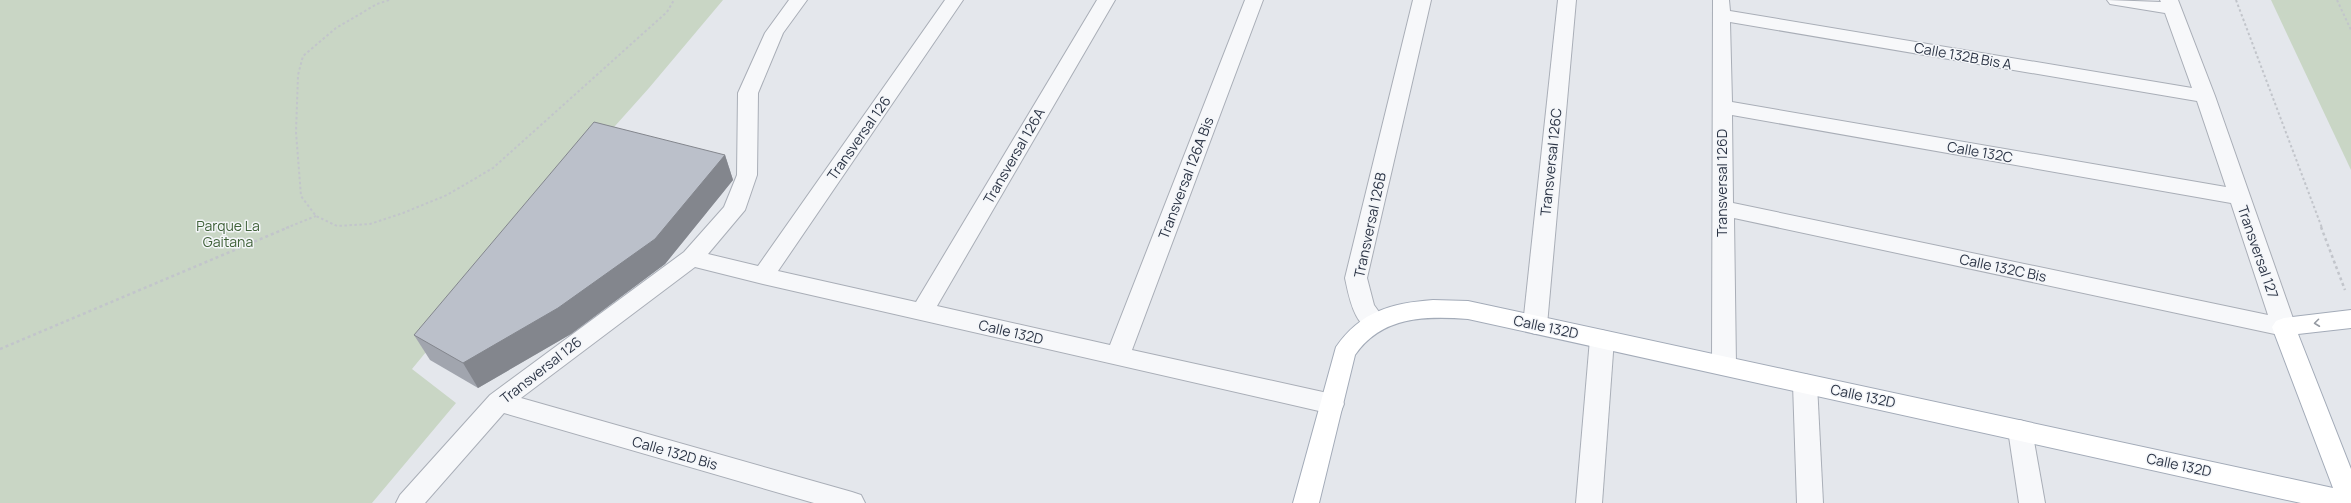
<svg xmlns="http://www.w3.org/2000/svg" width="2351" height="503" font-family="Manrope,sans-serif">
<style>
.green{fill:#c9d6c5}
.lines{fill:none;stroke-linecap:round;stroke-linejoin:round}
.minor-casing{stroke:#a9aeb7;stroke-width:2}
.major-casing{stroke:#a3abb8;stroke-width:2}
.path-far1{stroke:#c2c5cb;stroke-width:2;stroke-dasharray:2.5 2.5;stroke-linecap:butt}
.path{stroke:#c2c5cb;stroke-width:2.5;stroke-dasharray:3 3;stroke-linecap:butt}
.minor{fill:#f7f8fa;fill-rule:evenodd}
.major{fill:#fff;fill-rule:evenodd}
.wall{fill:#a1a5ae}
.shaded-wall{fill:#83868d}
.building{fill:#bbc0ca;stroke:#83868d}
.oneway{stroke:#959aa2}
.labels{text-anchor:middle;stroke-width:3;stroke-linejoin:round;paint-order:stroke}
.street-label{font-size:14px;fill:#2b3445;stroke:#f4f6f9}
.park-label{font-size:14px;fill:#3f6138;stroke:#f4f6f9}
</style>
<rect width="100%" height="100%" fill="#e4e7ec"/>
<g class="green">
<polygon points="0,0 723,0 649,88 573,173 412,369 456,403 372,503 0,503"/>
<polygon points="2271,0 2351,0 2351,170"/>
</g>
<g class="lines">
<g class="minor-casing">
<g id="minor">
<polygon points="789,0 807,0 783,33 758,93 757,175 745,210 708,254 758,266 945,0 963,0 778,271 916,302 1097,0 1115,0 937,306 1110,345 1245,0 1263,0 1132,350 1332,394 1341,397 1344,404 1341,411 1332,414 763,284 695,267 521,398 852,492 861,495 865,503 814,503 504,413 425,503 396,503 400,495 490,395 684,252 724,207 737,175 738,93 765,33"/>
<path d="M1413,0H1431L1367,278L1374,305L1387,323L1383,329C1356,338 1349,297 1345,278Z"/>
<polygon points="1558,0 1576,0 1547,325 1543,331 1535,334 1527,331 1523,325"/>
<path d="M1713,0H1729L1730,11L2192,88L2165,13L2116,5L2110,4L2107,0L2161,2L2160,0H2178L2215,96L2296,327L2292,333L2284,336L1734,218L1736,366L1732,373L1724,375L1716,373L1712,366ZM1730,22L2197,101L2226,187L1732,102ZM1732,115L2231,203L2268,315L1733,203Z"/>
<polygon points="1602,330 1610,333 1614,339 1602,503 1576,503 1590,339 1594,333"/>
<polygon points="1805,374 1814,377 1817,384 1823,503 1797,503 1793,384 1796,377"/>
<polygon points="2020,420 2029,423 2032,430 2045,503 2019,503 2008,430 2011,423"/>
</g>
</g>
<g class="major-casing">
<path id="major" d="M1433,300L1468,301L2333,488L2272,327L2276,321L2284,318L2351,310V328L2298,334L2351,469V503H2301L1468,319C1425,316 1382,316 1355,355L1319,503H1293L1336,347C1361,311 1392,303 1433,300Z"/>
</g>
<g class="path-far1">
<polyline points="389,0 377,4 336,28 303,56 298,75 296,132 301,196 316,216 337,226 370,224 403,213 447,195 493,168 667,12 674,0"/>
<polyline points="2236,0 2322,228"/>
<polyline points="2337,0 2351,30"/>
<polyline points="286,228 316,216"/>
</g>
<g class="path">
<polyline points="2321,227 2345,290"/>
<polyline points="0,349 289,227"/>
</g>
<use href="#minor" class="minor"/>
<use href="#major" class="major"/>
</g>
<polygon class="wall" points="725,155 733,180 665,264 571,334 478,388 430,360 414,335"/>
<polygon class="shaded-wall" points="725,155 733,180 665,264 571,334 478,388 463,363"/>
<polygon class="building" points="594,122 725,155 655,239 558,308 463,363 414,335"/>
<defs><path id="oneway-chevron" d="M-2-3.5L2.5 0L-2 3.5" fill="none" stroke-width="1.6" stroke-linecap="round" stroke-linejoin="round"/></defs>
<use class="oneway" href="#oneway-chevron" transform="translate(2317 323) rotate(173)"/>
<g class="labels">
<g class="street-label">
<text transform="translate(1963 56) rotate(10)" y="5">Calle 132B Bis A</text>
<text transform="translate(859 138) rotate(-55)" y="5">Transversal 126</text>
<text transform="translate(1980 152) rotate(10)" y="5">Calle 132C</text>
<text transform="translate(1014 156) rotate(-60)" y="5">Transversal 126A</text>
<text transform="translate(1551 162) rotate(-84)" y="5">Transversal 126C</text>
<text transform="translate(1186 178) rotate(-69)" y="5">Transversal 126A Bis</text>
<text transform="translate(1722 183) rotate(-90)" y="5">Transversal 126D</text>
<text transform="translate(1370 225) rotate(-78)" y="5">Transversal 126B</text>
<text transform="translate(2258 252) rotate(71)" y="5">Transversal 127</text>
<text transform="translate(2003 268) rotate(12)" y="5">Calle 132C Bis</text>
<text transform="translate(1546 327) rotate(12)" y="5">Calle 132D</text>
<text transform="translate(1011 332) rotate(13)" y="5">Calle 132D</text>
<text transform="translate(541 370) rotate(-38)" y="5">Transversal 126</text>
<text transform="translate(1863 396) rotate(12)" y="5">Calle 132D</text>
<text transform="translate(675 453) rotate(16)" y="5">Calle 132D Bis</text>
<text transform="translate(2179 465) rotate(12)" y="5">Calle 132D</text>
</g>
<g class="park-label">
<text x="228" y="231">Parque La<tspan x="228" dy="16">Gaitana</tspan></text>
</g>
</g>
</svg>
